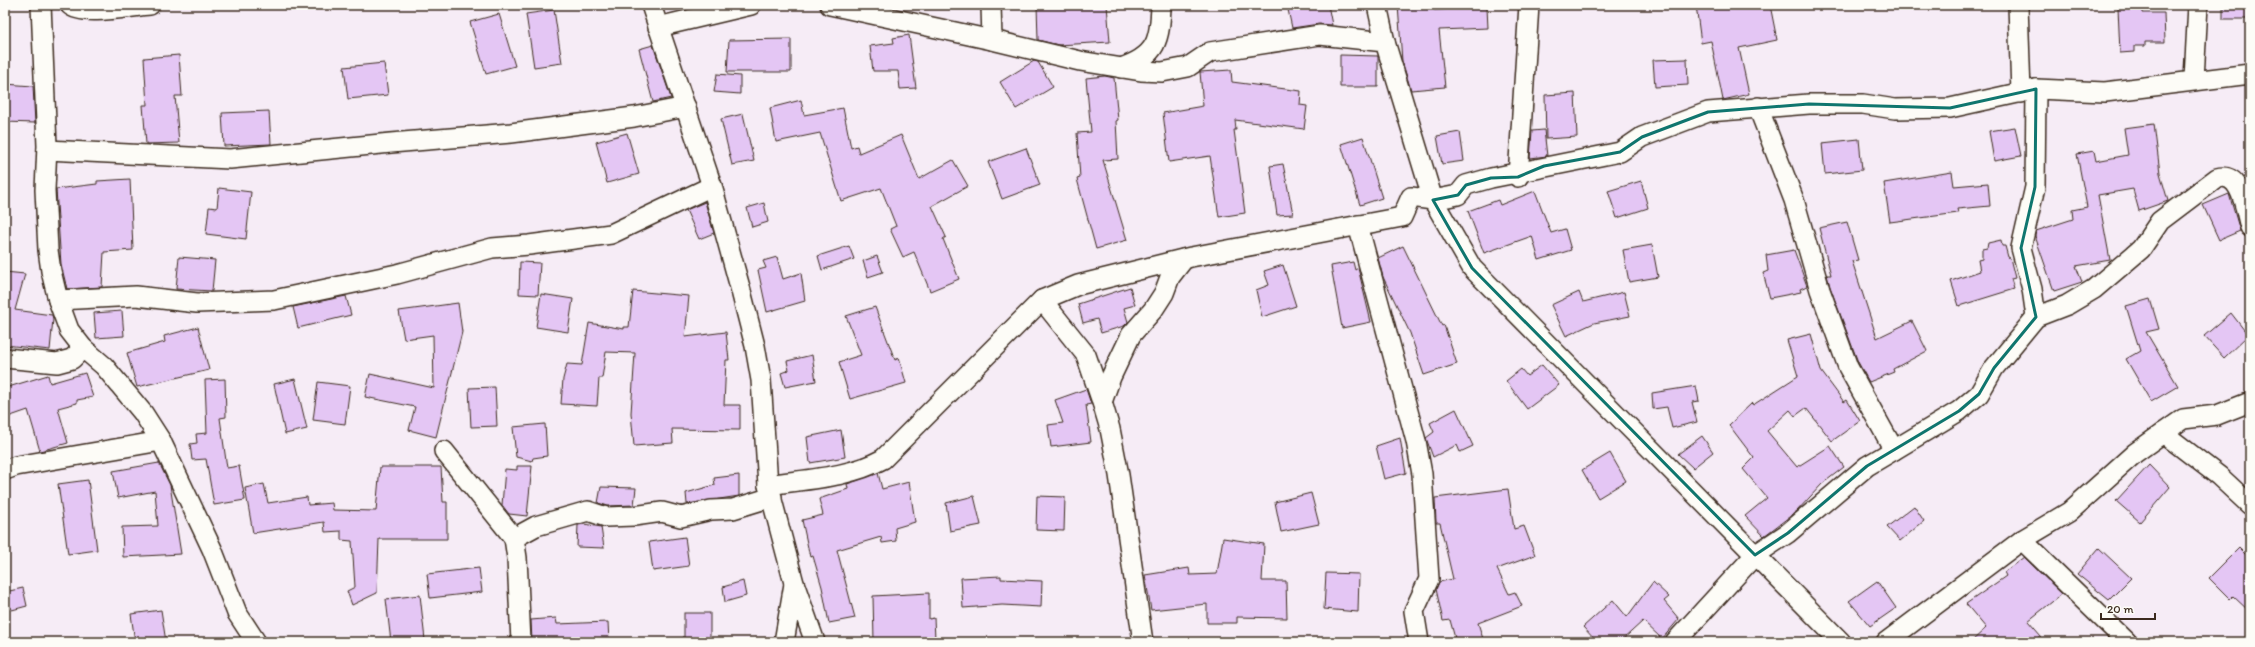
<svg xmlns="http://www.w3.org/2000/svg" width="2255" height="647" font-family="Itim,sans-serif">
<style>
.building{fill:#e4c6f4;stroke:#3b2a1e}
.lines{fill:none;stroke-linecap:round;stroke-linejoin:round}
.minor-casing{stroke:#3b2a1e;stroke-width:22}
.minor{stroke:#fdfcf7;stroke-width:19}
.marked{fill:none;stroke:#0f766e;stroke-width:3;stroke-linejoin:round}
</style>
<rect width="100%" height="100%" fill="#f6ecf6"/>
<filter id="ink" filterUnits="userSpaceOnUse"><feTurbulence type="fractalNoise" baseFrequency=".025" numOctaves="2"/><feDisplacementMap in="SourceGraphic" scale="8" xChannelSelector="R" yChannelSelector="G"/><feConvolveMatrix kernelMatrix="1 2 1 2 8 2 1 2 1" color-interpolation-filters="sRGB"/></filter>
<g filter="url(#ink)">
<g class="building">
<polygon points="1037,5 1107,5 1110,42 1058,45 1038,40"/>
<polygon points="1287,5 1328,5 1332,25 1319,24 1292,28"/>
<polygon points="1398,5 1434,5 1434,10 1487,8 1488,28 1439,30 1445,87 1411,90 1402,61"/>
<polygon points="1696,5 1770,5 1777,40 1739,48 1749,94 1723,100 1711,41 1701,43"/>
<rect x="2223" y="5" width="27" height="14"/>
<polygon points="2143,7 2143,13 2164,13 2165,42 2145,42 2145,46 2134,46 2134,52 2120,53 2118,8"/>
<polygon points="554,10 562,63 534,67 526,14"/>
<polygon points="499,14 515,66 486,74 470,22"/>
<polygon points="909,35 916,88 900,89 898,71 873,71 870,46 894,43 893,38"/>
<polygon points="791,39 791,72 727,72 729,40"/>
<polygon points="653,45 671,98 653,102 639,49"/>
<polygon points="179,55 182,96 175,96 179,143 146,144 143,105 147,105 144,58"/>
<polygon points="1340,55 1378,56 1378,87 1340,87"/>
<polygon points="1687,59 1688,85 1655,87 1653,60"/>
<polygon points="1034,61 1038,62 1053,87 1016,109 1000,82"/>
<polygon points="384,63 388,95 348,99 344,67"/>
<polygon points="1231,70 1232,82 1301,91 1300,105 1307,106 1304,129 1235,120 1236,130 1234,130 1245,213 1219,217 1210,156 1169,162 1163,113 1203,106 1200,72"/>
<polygon points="717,74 740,76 740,94 714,92"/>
<polygon points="1105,76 1114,78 1118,120 1116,121 1118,159 1103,160 1127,240 1096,249 1077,179 1080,178 1077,133 1091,132 1086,78"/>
<polygon points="5,84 33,86 35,123 5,122"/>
<polygon points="1575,93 1577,137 1546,139 1545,95"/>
<polygon points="801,100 804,115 843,108 851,148 857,146 859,153 901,135 919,179 953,160 968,186 932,206 946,237 943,239 959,279 930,291 914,252 903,257 890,229 896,226 881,188 841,201 820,133 776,142 770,108"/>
<polygon points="269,111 271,144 224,146 222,113"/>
<polygon points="743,114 754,161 732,165 721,119"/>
<polygon points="2154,124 2160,173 2168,201 2139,211 2133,189 2098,195 2110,260 2076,266 2082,282 2054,291 2035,236 2036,231 2073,219 2072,210 2087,207 2077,154 2094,151 2096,161 2128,155 2124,128"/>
<polygon points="2015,127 2021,156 1994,161 1989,131"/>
<polygon points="1544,130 1547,156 1530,158 1532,131"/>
<polygon points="1460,132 1464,161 1442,164 1437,136"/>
<polygon points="627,133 639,174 607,183 596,142"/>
<polygon points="1363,137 1382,198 1360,205 1341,144"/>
<polygon points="1859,139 1862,170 1825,174 1822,143"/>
<polygon points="1026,148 1040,185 1002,199 988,162"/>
<polygon points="1283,164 1293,214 1277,215 1270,166"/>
<polygon points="1952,172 1954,186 1988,183 1990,206 1957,209 1958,213 1890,222 1884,183"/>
<polygon points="130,179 133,250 104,252 102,287 67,289 61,264 56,189 97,184 97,181"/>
<polygon points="1641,181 1648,208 1617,218 1608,191"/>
<polygon points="219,188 251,192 246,239 206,234 209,207 217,208"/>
<polygon points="1535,191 1551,233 1565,229 1571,250 1539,260 1532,236 1484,253 1468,211 1498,200 1500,205"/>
<polygon points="2229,194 2240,231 2219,240 2203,205"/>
<polygon points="705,202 714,233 699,239 686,210"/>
<polygon points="764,203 768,222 752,227 747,208"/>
<polygon points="1847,222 1858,260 1852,261 1877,338 1912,321 1927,351 1893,369 1894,372 1869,382 1858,362 1830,287 1827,275 1831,275 1819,228"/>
<polygon points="2001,240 2002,246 2005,246 2008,257 2010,258 2015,278 2011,279 2014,289 1959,306 1951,281 1980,271 1978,260 1982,259 1982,249 1987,248 1988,243"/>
<polygon points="1652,245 1658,277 1629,282 1623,250"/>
<polygon points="849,246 854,259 822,270 818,256"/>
<polygon points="1403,246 1442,326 1444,325 1457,364 1424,375 1410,333 1383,277 1378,258"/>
<polygon points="1794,250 1807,286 1800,289 1801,292 1770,298 1763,273 1768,271 1766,255"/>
<polygon points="877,256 883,272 868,277 863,261"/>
<polygon points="179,257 215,260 212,291 176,289"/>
<polygon points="777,257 783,279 801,273 805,301 767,312 758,270 766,268 763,261"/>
<polygon points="520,262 540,263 538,295 519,294"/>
<polygon points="1353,262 1355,270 1358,268 1371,322 1342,328 1331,266"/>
<polygon points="1283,265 1296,306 1262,317 1256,290 1269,285 1264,271"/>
<polygon points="5,272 25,274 15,310 52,315 53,319 50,350 5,345"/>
<polygon points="1130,287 1135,305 1124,308 1128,322 1124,326 1101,333 1097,319 1083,323 1078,304"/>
<polygon points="633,291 689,296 685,337 726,332 729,360 726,360 724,405 740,405 740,430 672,429 673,443 634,446 631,413 635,353 606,352 602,378 599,378 597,406 561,404 563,379 567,364 582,365 589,323 624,329 624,327 629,327"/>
<polygon points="1579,292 1583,302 1624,292 1630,316 1594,323 1566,336 1551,305"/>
<polygon points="541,294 573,299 568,332 536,327"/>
<polygon points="346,296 351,315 298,328 293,307"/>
<polygon points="2150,299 2159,329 2146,332 2178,386 2151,402 2126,359 2140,351 2126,306"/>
<polygon points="458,303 462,332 436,437 409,430 415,407 365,397 370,374 434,388 433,335 404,339 399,311"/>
<polygon points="875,307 895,360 899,358 906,383 850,399 839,362 861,355 846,316"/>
<polygon points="122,311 124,336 96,338 94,313"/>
<polygon points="2231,313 2248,335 2224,358 2204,336"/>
<polygon points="198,327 209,370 137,387 127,353 165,342 164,336"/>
<polygon points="1811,334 1821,371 1844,402 1847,400 1860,421 1832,441 1806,408 1795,416 1790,410 1767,431 1797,467 1830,446 1844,467 1822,484 1797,511 1764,536 1745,516 1767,498 1743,469 1754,458 1729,425 1752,403 1753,405 1798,376 1787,340"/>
<polygon points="812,355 816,381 785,387 781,373 789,370 787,361"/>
<polygon points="1542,365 1559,385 1527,409 1506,381 1521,369 1527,376"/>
<polygon points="85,373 93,397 77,400 77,403 58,408 68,443 40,451 28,410 5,418 5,388 48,375 50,383"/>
<polygon points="225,379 226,417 220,418 227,468 239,466 245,500 214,505 206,459 192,460 190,444 197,443 196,434 207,433 205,380"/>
<polygon points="295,379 307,429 285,434 274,384"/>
<polygon points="318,382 350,386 345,424 313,420"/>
<polygon points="1696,386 1699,401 1692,402 1697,422 1672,428 1667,407 1653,409 1652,393"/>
<polygon points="495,387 497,426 471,427 469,388"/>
<polygon points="1086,389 1091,404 1086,405 1091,442 1051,447 1048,425 1063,423 1055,400"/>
<polygon points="1456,409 1473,446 1460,452 1457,445 1433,457 1426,438 1434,432 1430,423"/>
<polygon points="545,424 547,456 533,458 532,461 516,457 513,427"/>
<polygon points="841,430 845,457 810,463 807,437"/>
<polygon points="1702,436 1713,452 1693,468 1678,454"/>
<polygon points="1400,438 1406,473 1384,479 1376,446"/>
<polygon points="1610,453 1626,481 1598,498 1582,470"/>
<polygon points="159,463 170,485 181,554 123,557 122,527 158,526 155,491 118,498 113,471"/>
<polygon points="2149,465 2170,487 2140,522 2116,501"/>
<polygon points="517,466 532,466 527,516 509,514 502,505 505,469 517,470"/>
<polygon points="380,467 441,467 443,502 447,502 447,539 379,539 377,593 352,605 347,591 355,587 352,541 341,540 341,531 325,532 324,522 253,533 245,488 264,484 268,503 307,497 308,505 332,503 333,510 376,511"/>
<polygon points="878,473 882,489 909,482 915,522 895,528 896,541 882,543 881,537 837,550 855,618 829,623 822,587 813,556 810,557 802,520 823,515 819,499 848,489 847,484"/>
<polygon points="739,475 739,496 687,504 686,493 715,485 714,478"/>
<polygon points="88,480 97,550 68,554 58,484"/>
<polygon points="601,487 636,488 634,505 608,506 598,503"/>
<polygon points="1508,489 1514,529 1524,526 1535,555 1497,569 1509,594 1515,592 1522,606 1478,623 1484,642 1456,642 1450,620 1443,621 1436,589 1439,582 1453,579 1440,523 1436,523 1435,498"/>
<polygon points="1311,493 1319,524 1281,532 1275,502"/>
<polygon points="974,496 981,525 950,531 946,503"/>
<polygon points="1037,496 1065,497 1064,531 1036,530"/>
<polygon points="1914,506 1924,521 1900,541 1887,527"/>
<polygon points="584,524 601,527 604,548 577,547 578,525"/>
<polygon points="685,537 689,566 653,571 649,542"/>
<polygon points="1223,538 1264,544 1262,581 1286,581 1287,618 1237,617 1237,623 1207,623 1207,604 1151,610 1145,575 1189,568 1190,575 1217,574"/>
<polygon points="2099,548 2131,578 2109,600 2077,574"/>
<polygon points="2239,548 2250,559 2250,612 2233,596 2230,599 2209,578"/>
<polygon points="2024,557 2062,594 2028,621 2041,636 2033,642 1971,642 1986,628 1966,604 2006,576 2004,572"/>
<polygon points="479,568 482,592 430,598 427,574"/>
<polygon points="1326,573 1359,574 1358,612 1324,609"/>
<polygon points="1001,576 1001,579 1042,581 1041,607 1002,605 963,608 961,578"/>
<polygon points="743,581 746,596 725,602 723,587"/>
<polygon points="1877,581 1896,608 1870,626 1849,601"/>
<polygon points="1653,582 1669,597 1664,601 1679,619 1662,639 1643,621 1620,642 1597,642 1583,627 1613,600 1627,617"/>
<polygon points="23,588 27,606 12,610 11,607 5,608 5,592"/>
<polygon points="929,593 929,619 934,618 935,639 874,641 873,596"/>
<polygon points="420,595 425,640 391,642 386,599"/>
<polygon points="161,610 166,642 135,642 131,614"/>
<rect x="684" y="613" width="26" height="29"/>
<polygon points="556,618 557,624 608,622 609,642 532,642 531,620"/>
</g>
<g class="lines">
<g class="minor-casing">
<g id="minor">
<polyline points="41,5 47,146 45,190 48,250 51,271 58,300 69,330 83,348 104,366 143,413 161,441 212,549 237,613 256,642"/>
<path d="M70,5C83,17 132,6 150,5"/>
<polyline points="651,5 712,186 741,291 755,346 761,380 768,485 794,583 815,642"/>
<polyline points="830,5 992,40"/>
<polyline points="991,5 992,40 1080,61 1141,71 1162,72 1188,67 1210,52 1320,35 1385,42 1433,200 1472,268 1841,642"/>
<polyline points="1377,5 1385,42"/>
<polyline points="2018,5 2021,93"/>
<polyline points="658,27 751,5"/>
<path d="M1121,68C1157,56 1160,40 1161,5"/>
<polyline points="2194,79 2198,5"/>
<polyline points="47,150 230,159 391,143 511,133 634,117 686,107"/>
<polyline points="1518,177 1529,5"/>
<polyline points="1358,225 1416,441 1422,474 1429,579 1414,611 1419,642"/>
<polyline points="58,300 136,296 197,303 274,300 397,274 492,248 529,245 611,234 712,186"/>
<polyline points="1042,300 1086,355 1102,402 1110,429 1119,475 1143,642"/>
<path d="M2036,317L2067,305L2094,289L2141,249L2160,221L2217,178C2242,171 2245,210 2250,227"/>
<polyline points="5,358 57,363 72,359 83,348"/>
<polyline points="1102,402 1111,377 1131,335 1153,310 1164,293 1170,277 1184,259"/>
<polyline points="2163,433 2183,419 2217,415 2250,402"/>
<polyline points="1894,450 1959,411 1979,394 1994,368 2036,317 2032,289 2021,248 2035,187 2036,89"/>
<polyline points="444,451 514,538"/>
<polyline points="5,470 16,466 161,441"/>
<path d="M768,485C807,479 848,478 883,459L1042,300L1078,285L1191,257L1402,217L1411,197L1433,200L1458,195L1466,185L1491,178L1620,152L1642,137L1708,112L1809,104H1863L1895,109L1950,108L2036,89L2105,92L2250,74"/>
<polyline points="2022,540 2127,642"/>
<polyline points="521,642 517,558 514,538 536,526 588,511 606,517 634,516 662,512 681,517 711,510 733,509 772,497"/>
<polyline points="784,642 794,584"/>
<polyline points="1675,642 1755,555 1788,533 1867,466 1894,450 1848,367 1820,290 1794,200 1758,107"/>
<polyline points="1886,642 2022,540 2069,512 2135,453 2163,433 2219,476 2250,505"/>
</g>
</g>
<use href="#minor" class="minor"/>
</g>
</g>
<path class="marked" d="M2036,89L2035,187L2021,248L2036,317L1994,368L1979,394L1959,411L1867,466L1788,533L1755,555L1472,268L1433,200L1458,195L1466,185L1491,178L1518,177L1544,166L1620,152L1642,137L1708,112L1809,104L1950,108Z"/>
<rect width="2255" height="647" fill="none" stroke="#fdfcf7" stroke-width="20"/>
<rect x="10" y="10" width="2235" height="627" fill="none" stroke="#3b2a1e" stroke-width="1.5" filter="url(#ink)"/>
<path d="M2101 613v6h54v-6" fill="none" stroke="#3b2a1e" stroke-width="2"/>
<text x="2107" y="613" font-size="12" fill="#3b2a1e" stroke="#fdfcf7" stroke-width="3" paint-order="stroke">20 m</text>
</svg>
